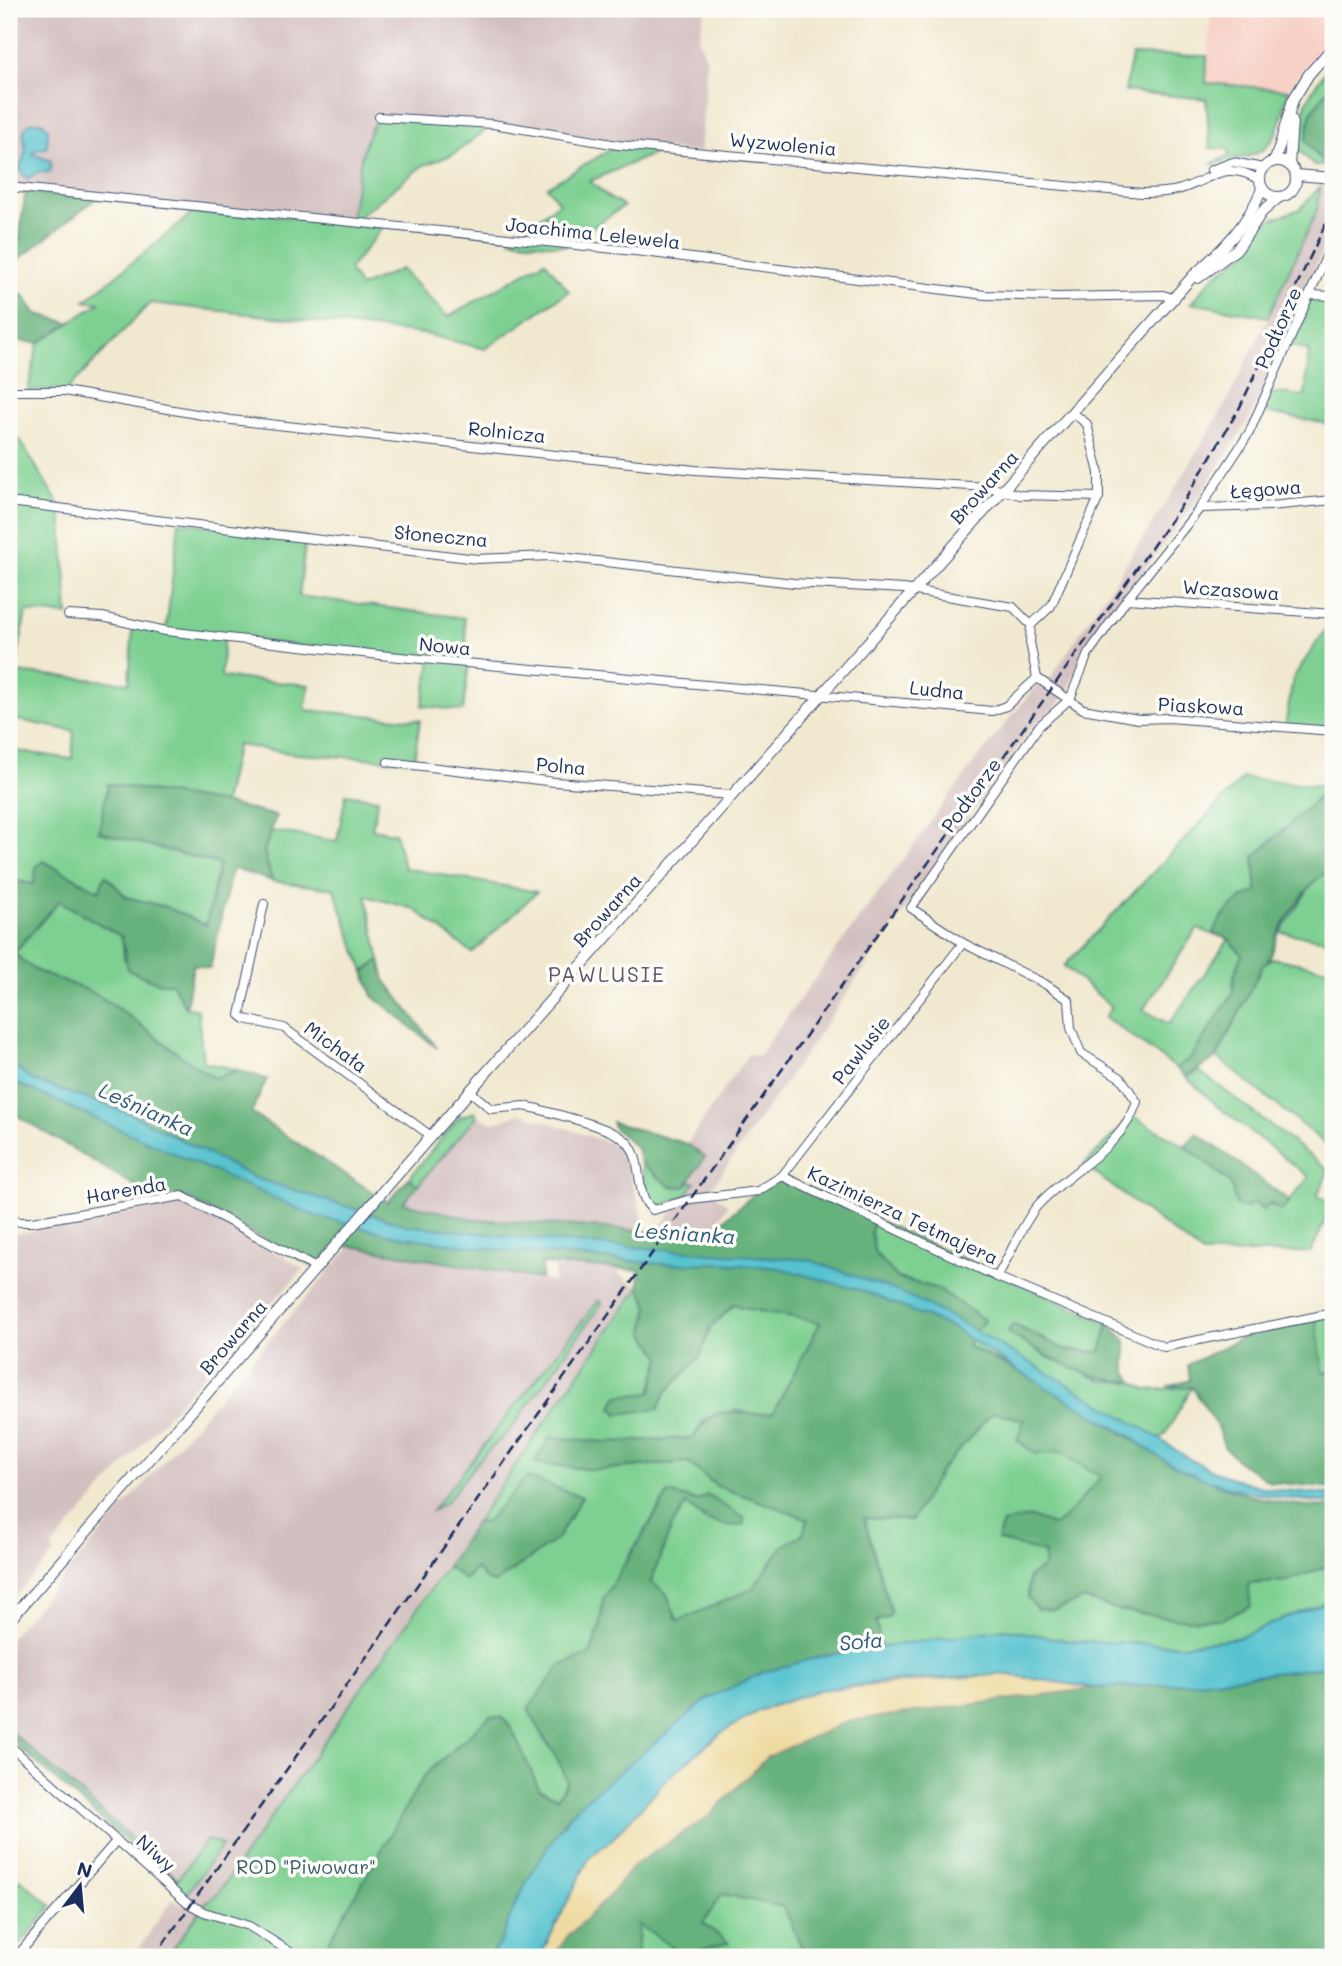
<svg xmlns="http://www.w3.org/2000/svg" width="1342" height="1966" font-family="Mali,sans-serif">
<style>
.built{fill:#f7d1c6}
.industrial{fill:#d2bfbf}
.green{fill:#7ed092;stroke:#4c8078;stroke-width:2;fill-rule:evenodd}
.forest{fill:#66b27c;stroke:#40706d;stroke-width:2}
.sand{fill:#eeda9e;stroke:#84847e;stroke-width:2}
.water{fill:#56c3cf;stroke:#387996;stroke-width:2}
.lines{fill:none;stroke-linecap:round;stroke-linejoin:round}
.minor-casing{stroke:#3b4b6f;stroke-width:10}
.tertiary-casing{stroke:#3b4b6f;stroke-width:12}
.minor{stroke:#fff;stroke-width:8}
.tertiary{stroke:#fff;stroke-width:10}
.rail{stroke:#1b2f5e;stroke-width:2.5;stroke-dasharray:10 5;stroke-linecap:butt}
.labels{text-anchor:middle;stroke-width:7;stroke-linejoin:round;paint-order:stroke}
.street-label{font-size:19px;fill:#1b2f5e;stroke:#fdfcf7}
.park-label{font-size:19px;fill:#395f6e;stroke:#fdfcf7}
.neighbourhood-label{font-size:21px;letter-spacing:2px;fill:#61566e;stroke:#fdfcf7}
.water-label{font-size:21px;font-style:italic;fill:#2d5b80;stroke:#fdfcf7}
</style>
<rect width="100%" height="100%" fill="#fdfcf7"/>
<filter id="ink" filterUnits="userSpaceOnUse"><feTurbulence type="fractalNoise" baseFrequency=".0143" numOctaves="2"/><feDisplacementMap in="SourceGraphic" scale="14" xChannelSelector="R" yChannelSelector="G"/><feConvolveMatrix kernelMatrix="1 2 1 2 8 2 1 2 1" color-interpolation-filters="sRGB"/></filter>
<filter id="wash" filterUnits="userSpaceOnUse"><feTurbulence type="fractalNoise" baseFrequency=".00686" numOctaves="4" result="noise"/><feDisplacementMap in="SourceGraphic" scale="28" xChannelSelector="R" yChannelSelector="G"/><feGaussianBlur stdDeviation="1.57" result="paint"/><feColorMatrix in="noise" values="0 0 0 0 0 0 0 0 0 0 0 0 0 0 0 0 0 1.4 0 .05"/><feComposite in="paint" operator="in"/></filter>
<g filter="url(#wash)">
<rect width="100%" height="100%" fill="#f1e9cf"/>
<polygon class="built" points="1211,9 1333,9 1333,37 1306,65 1289,90 1206,83"/>
<g class="industrial">
<polygon points="10,9 705,9 699,39 707,60 700,153 493,124 379,118 350,224 9,187"/>
<polygon points="1320,187 1333,187 1333,226 1253,413 1192,508 1123,598 1082,658 1067,692 1058,704 1031,728 724,1170 710,1190 728,1205 712,1230 657,1231 695,1183 692,1181 705,1157 687,1144 748,1054 758,1056 974,763 1036,686 1049,680 1168,500 1227,402 1268,317 1317,210"/>
<polygon points="521,1113 621,1147 647,1231 474,1219 402,1203 477,1116 492,1123"/>
<polygon points="187,1202 304,1269 205,1373 63,1534 51,1548 55,1552 9,1603 9,1235"/>
<polygon points="351,1246 553,1282 555,1264 619,1268 619,1275 639,1287 217,1894 205,1904 167,1957 133,1957 172,1900 184,1905 185,1897 221,1845 207,1840 178,1879 9,1730 9,1639"/>
</g>
<g class="green">
<path d="M1132,55L1207,56L1206,83L1289,90C1278,128 1278,155 1233,159C1225,160 1219,164 1211,164L1230,155L1228,149L1210,148L1206,99L1125,91Z"/>
<path d="M1333,62V82L1311,113L1306,141L1326,166H1314L1297,148C1300,110 1308,92 1333,62Z"/>
<path d="M379,117L493,124L454,154L422,166L351,223L383,227L349,270L360,287L401,269L448,317L545,261L569,291L485,349L425,334L150,303L68,389L28,391L38,343L100,303L85,301L199,208L350,223C356,194 359,139 379,117Z"/>
<polygon points="618,145 665,149 590,181 608,197 624,206 564,246 511,240 559,203 547,187"/>
<polygon points="1320,187 1317,210 1268,317 1191,303 1214,276 1243,255 1266,221 1300,209"/>
<polygon points="1310,295 1333,296 1333,425 1259,411 1267,392 1305,396 1309,351 1289,344"/>
<path d="M9,438L20,440L61,508L68,615L26,612L15,672L129,683L133,625L166,630L179,522L306,537L299,596L464,618L469,663L463,711L422,706L431,661L224,637L221,677L309,685L305,710L420,720L414,761L296,754L237,745L224,803L108,784L99,832L219,864L206,925L166,907L126,897L106,875L99,891L43,861L34,885L9,880ZM12,719L74,731L72,759L10,750Z"/>
<polygon points="1333,619 1333,731 1285,727 1293,678"/>
<polygon points="1243,778 1330,787 1287,828 1255,871 1257,892 1222,916 1213,934 1197,929 1143,1010 1169,1024 1229,939 1242,954 1234,976 1233,993 1191,1058 1176,1068 1105,1017 1112,1007 1064,966"/>
<polygon points="346,794 378,799 372,829 395,833 404,868 537,892 472,953 414,909 366,896 380,960 364,972 334,889 272,881 264,851 272,831 337,841"/>
<polygon points="1330,869 1333,870 1333,941 1280,932 1316,878"/>
<path d="M59,901L122,937L124,959L172,983L185,1007L198,1010L203,1062L238,1070L215,1078C172,1054 138,1018 95,994C64,977 42,982 14,953Z"/>
<polygon points="1272,958 1333,970 1333,1150 1217,1057 1262,966"/>
<path d="M1199,1071L1329,1170L1317,1196L1333,1203L1311,1252L1203,1254L1084,1165L1132,1116L1185,1146L1230,1182L1237,1206C1255,1201 1266,1201 1281,1211L1309,1177L1220,1108L1186,1077Z"/>
<polygon points="475,1112 477,1116 418,1185 409,1178 459,1117"/>
<polygon points="641,1163 670,1186 685,1187 692,1181 695,1182 687,1195 659,1207 647,1196"/>
<path d="M874,1219L1108,1323L1101,1352L1066,1350L1012,1324L1008,1332L1047,1357L1103,1381L1133,1382L1146,1390L1192,1387L1165,1435L1141,1447C1085,1408 1028,1375 967,1346L984,1320L938,1289L898,1278L875,1254L871,1232Z"/>
<path d="M639,1287L649,1306L644,1332L661,1357L650,1394L617,1397L658,1409L666,1392L700,1357L710,1328L735,1304C763,1315 791,1314 821,1323L774,1413L757,1415L737,1410L704,1419L694,1438L606,1442L550,1437L535,1463L596,1470L688,1462L715,1485L808,1518L803,1534L783,1546L752,1589L678,1622L666,1593L651,1582L671,1528L686,1504L707,1522L744,1519L708,1495L697,1501L668,1493L603,1599L600,1627L590,1654L561,1665L542,1738L561,1759L567,1782L557,1798L539,1789L512,1729L490,1716L479,1727L325,1948L329,1957H167L205,1904L217,1894L447,1566L465,1580L476,1568L485,1579L495,1582L512,1570L485,1523L476,1522Z"/>
<polygon points="599,1300 602,1303 510,1430 480,1459 446,1502 431,1512"/>
<polygon points="1333,1313 1333,1372 1323,1372 1316,1318"/>
<polygon points="993,1412 1025,1420 1035,1454 1060,1452 1101,1477 1063,1520 1053,1526 1031,1517 1003,1523 997,1540 1045,1553 1044,1566 1054,1610 1085,1599 1118,1610 1186,1620 1248,1584 1287,1581 1333,1564 1333,1599 1237,1638 1182,1645 1069,1641 1005,1629 881,1650 876,1621 891,1612 864,1518 912,1520 941,1470"/>
<polygon points="207,1840 222,1845 185,1897 173,1887 174,1884"/>
<polygon points="20,1879 52,1906 9,1957 9,1892"/>
<polygon points="721,1894 784,1907 806,1957 637,1957 639,1924 728,1943 703,1923"/>
</g>
<g class="forest">
<polygon points="1333,82 1333,166 1326,166 1306,141 1311,113"/>
<polygon points="26,189 98,197 9,267 9,241 19,240"/>
<polygon points="9,292 23,294 35,313 70,323 38,343 9,340"/>
<path d="M108,784L224,803L276,816L264,851L272,881L232,868L210,968L193,965L186,1007L172,983H159L128,970L122,937L59,901L14,953C42,982 64,977 95,994C138,1018 172,1054 215,1078L238,1070L267,1079L251,1113L388,1202L409,1178L418,1185L403,1203L474,1219L647,1231L665,1236L681,1231L712,1230L758,1191L782,1176L874,1219L871,1232L875,1253L898,1278L938,1289L984,1320L967,1346C1011,1367 1054,1389 1094,1415C1172,1465 1237,1507 1333,1507V1564L1287,1581L1248,1584L1251,1606L1222,1619L1186,1620L1118,1610L1085,1599L1054,1610L1037,1609L1028,1598V1578L1044,1566L1045,1553L997,1540L1003,1523L1031,1517L1053,1525L1063,1520L1101,1477L1060,1452L1035,1454L1017,1440L1024,1420L993,1412L941,1470L912,1520L864,1518L891,1613L887,1618L876,1621L881,1650L822,1656L709,1698L565,1820L513,1909L503,1941L489,1957H329L325,1948L424,1776L490,1716L502,1717L512,1729L539,1789L557,1798L567,1782C559,1755 541,1735 528,1709L561,1665L590,1654L600,1627L603,1599L669,1493L697,1501L707,1495L744,1518V1525C718,1529 705,1518 686,1504L671,1528L651,1582L666,1593L678,1621L752,1589L783,1546L803,1534L808,1519L715,1485L688,1462L596,1470L534,1463L550,1437L606,1442L693,1438C717,1397 736,1418 773,1413L820,1323C791,1314 763,1315 734,1304L710,1328L700,1357L666,1392L658,1409L618,1414L612,1407L617,1396L651,1393L661,1357L644,1332L649,1306L639,1287L640,1270L542,1264L541,1279L351,1246L335,1247L316,1268L182,1196L157,1199L9,1111V880L34,884L36,867L43,861L99,891L105,875L126,897L166,907L206,925L219,864L99,832Z"/>
<path d="M1330,787L1333,788V870C1316,872 1287,916 1279,932C1273,946 1274,956 1262,967L1217,1057L1186,1077L1176,1068L1191,1058L1233,993L1234,976L1242,955L1229,939L1213,934C1224,912 1235,900 1257,891L1254,857Z"/>
<polygon points="380,960 385,980 437,1048 373,996 364,972"/>
<polygon points="612,1122 687,1144 705,1157 685,1187 670,1186 641,1163 637,1148 614,1128"/>
<polygon points="1197,1133 1290,1201 1281,1211 1270,1204 1263,1210 1253,1202 1247,1208 1237,1206 1230,1182 1185,1146"/>
<polygon points="1316,1318 1323,1372 1333,1372 1333,1488 1270,1482 1240,1462 1225,1448 1216,1424 1192,1387 1168,1387 1190,1380 1188,1365 1261,1328"/>
<path d="M1108,1323L1126,1341V1371L1133,1382C1085,1380 1048,1357 1008,1333L1012,1324L1066,1350L1101,1352Z"/>
<polygon points="527,1477 582,1497 557,1539 495,1583 485,1579 476,1568 465,1580 447,1566 476,1522 485,1523"/>
<polygon points="1333,1666 1333,1957 806,1957 784,1907 722,1894 703,1923 729,1943 683,1954 639,1925 637,1957 553,1957 568,1936 609,1896 634,1865 708,1817 767,1757 848,1721 1095,1688 1189,1683"/>
<polygon points="9,1730 178,1879 174,1884 9,1738"/>
</g>
<polygon class="sand" points="1003,1674 1095,1688 848,1721 767,1757 708,1817 634,1865 609,1896 568,1936 553,1957 540,1957 589,1858 612,1839 669,1777 720,1734 761,1710 819,1690"/>
<g class="water">
<path d="M32,122H42L48,128L47,148L35,150L33,154L51,161L50,173L39,172L27,179L20,170C20,163 24,160 25,153C28,139 16,132 32,122Z"/>
<path d="M9,1062L34,1081L129,1113L255,1178L406,1225L561,1242L810,1260L902,1293L955,1319L1146,1430L1191,1460L1223,1475L1264,1488L1333,1495V1503C1264,1498 1189,1486 1135,1439L1020,1372L953,1328L863,1291L779,1268L719,1263L664,1264L499,1250L396,1236L312,1215L9,1080Z"/>
<path d="M1333,1599V1666L1189,1683L1095,1688L1003,1674L885,1682L819,1690L761,1710L719,1734L669,1777L612,1839L589,1858L540,1957H489C506,1938 503,1931 513,1910C526,1879 557,1829 579,1805L709,1698L764,1672L822,1656L1005,1629L1069,1641L1182,1645L1237,1638Z"/>
</g>
</g>
<g filter="url(#ink)">
<g class="lines">
<g class="minor-casing">
<g id="minor">
<polyline points="9,89 9,127"/>
<path d="M379,117L493,124L618,145L1142,193C1155,193 1168,193 1181,189C1214,178 1224,160 1260,180"/>
<polyline points="1211,170 1233,162 1263,168"/>
<polyline points="9,187 644,252 985,295 1058,297 1163,295 1175,299"/>
<polyline points="1310,295 1333,296"/>
<polyline points="9,391 64,391 231,420 695,470 988,487 1020,495 1099,497"/>
<polyline points="1073,413 1087,424 1099,473 1099,497 1051,606 1031,625 1030,642 1037,678 1083,709 1138,719 1169,718 1333,731"/>
<polyline points="9,502 477,559 551,556 794,583 904,589 1013,607 1031,625"/>
<polyline points="1200,508 1270,506 1333,500"/>
<polyline points="1127,599 1333,614"/>
<polyline points="68,615 102,617 166,631 389,656 992,711 1006,706 1037,678"/>
<polyline points="388,762 555,782 732,795"/>
<polyline points="264,904 240,1015 245,1019 284,1028 431,1136"/>
<path d="M470,1091L491,1109L524,1106L538,1109C560,1116 610,1126 626,1141C645,1159 633,1195 653,1210L691,1199L758,1191L782,1176L997,1277L1164,1347L1333,1313"/>
<polyline points="782,1176 963,943"/>
<polyline points="9,1217 20,1222 32,1222 182,1196 316,1268"/>
<path d="M997,1277C1010,1255 1021,1226 1037,1206C1069,1170 1121,1150 1137,1102L1121,1078L1081,1053L1071,1028L1069,1000L1045,984L963,943L911,908L1039,726L1070,699L1088,654L1127,599L1200,508L1249,433L1333,241"/>
<polyline points="9,1745 187,1903 204,1912 249,1926 298,1957"/>
<polyline points="16,1957 117,1840"/>
</g>
</g>
<g class="tertiary-casing">
<g id="tertiary">
<circle cx="1278" cy="179" r="18"/>
<polyline points="1275,161 1293,100 1309,74 1333,47"/>
<polyline points="1289,165 1292,120"/>
<polyline points="1296,175 1333,178"/>
<polyline points="1198,278 1238,248 1262,212 1278,198"/>
<path d="M9,1621L470,1091L1193,276C1222,250 1247,226 1262,189"/>
</g>
</g>
<use href="#minor" class="minor"/>
<use href="#tertiary" class="tertiary"/>
<polyline class="rail" points="154,1957 1183,503 1240,407 1333,208"/>
</g>
</g>
<g class="labels">
<g class="street-label">
<text transform="translate(783 144) rotate(5)" y="7">Wyzwolenia</text>
<text transform="translate(593 233) rotate(6)" y="7">Joachima Lelewela</text>
<text transform="translate(1278 328) rotate(-66)" y="7">Podtorze</text>
<text transform="translate(507 432) rotate(6)" y="7">Rolnicza</text>
<text transform="translate(984 487) rotate(-48)" y="7">Browarna</text>
<text transform="translate(1266 489) rotate(-4)" y="7">Łęgowa</text>
<text transform="translate(441 536) rotate(5)" y="7">Słoneczna</text>
<text transform="translate(1231 590) rotate(4)" y="7">Wczasowa</text>
<text transform="translate(445 646) rotate(5)" y="7">Nowa</text>
<text transform="translate(937 690) rotate(6)" y="7">Ludna</text>
<text transform="translate(1201 706) rotate(3)" y="7">Piaskowa</text>
<text transform="translate(561 766) rotate(5)" y="7">Polna</text>
<text transform="translate(971 795) rotate(-54)" y="7">Podtorze</text>
<text transform="translate(607 910) rotate(-48)" y="7">Browarna</text>
<text transform="translate(336 1047) rotate(36)" y="7">Michała</text>
<text transform="translate(861 1050) rotate(-52)" y="7">Pawlusie</text>
<text transform="translate(126 1190) rotate(-10)" y="7">Harenda</text>
<text transform="translate(903 1215) rotate(25)" y="7">Kazimierza Tetmajera</text>
<text transform="translate(233 1337) rotate(-49)" y="7">Browarna</text>
<text transform="translate(156 1853) rotate(42)" y="7">Niwy</text>
</g>
<g class="park-label">
<text x="306" y="1874">ROD "Piwowar"</text>
</g>
<g class="neighbourhood-label">
<text x="607" y="982">PAWLUSIE</text>
</g>
<g class="water-label">
<text transform="translate(146 1110) rotate(24)" y="7">Leśnianka</text>
<text transform="translate(685 1234) rotate(4)" y="7">Leśnianka</text>
<text transform="translate(861 1642) rotate(-5)" y="7">Soła</text>
</g>
</g>
<rect width="1342" height="1966" fill="none" stroke="#fdfcf7" stroke-width="35"/>
<g transform="translate(80 1886) rotate(16)" stroke="#fdfcf7" stroke-width="5" paint-order="stroke">
<path d="M0-5L12 26L0 18L-12 26Z" fill="#1b2f5e"/>
<text y="-10" font-size="19" font-weight="bold" text-anchor="middle" fill="#1b2f5e">N</text>
</g>
</svg>
